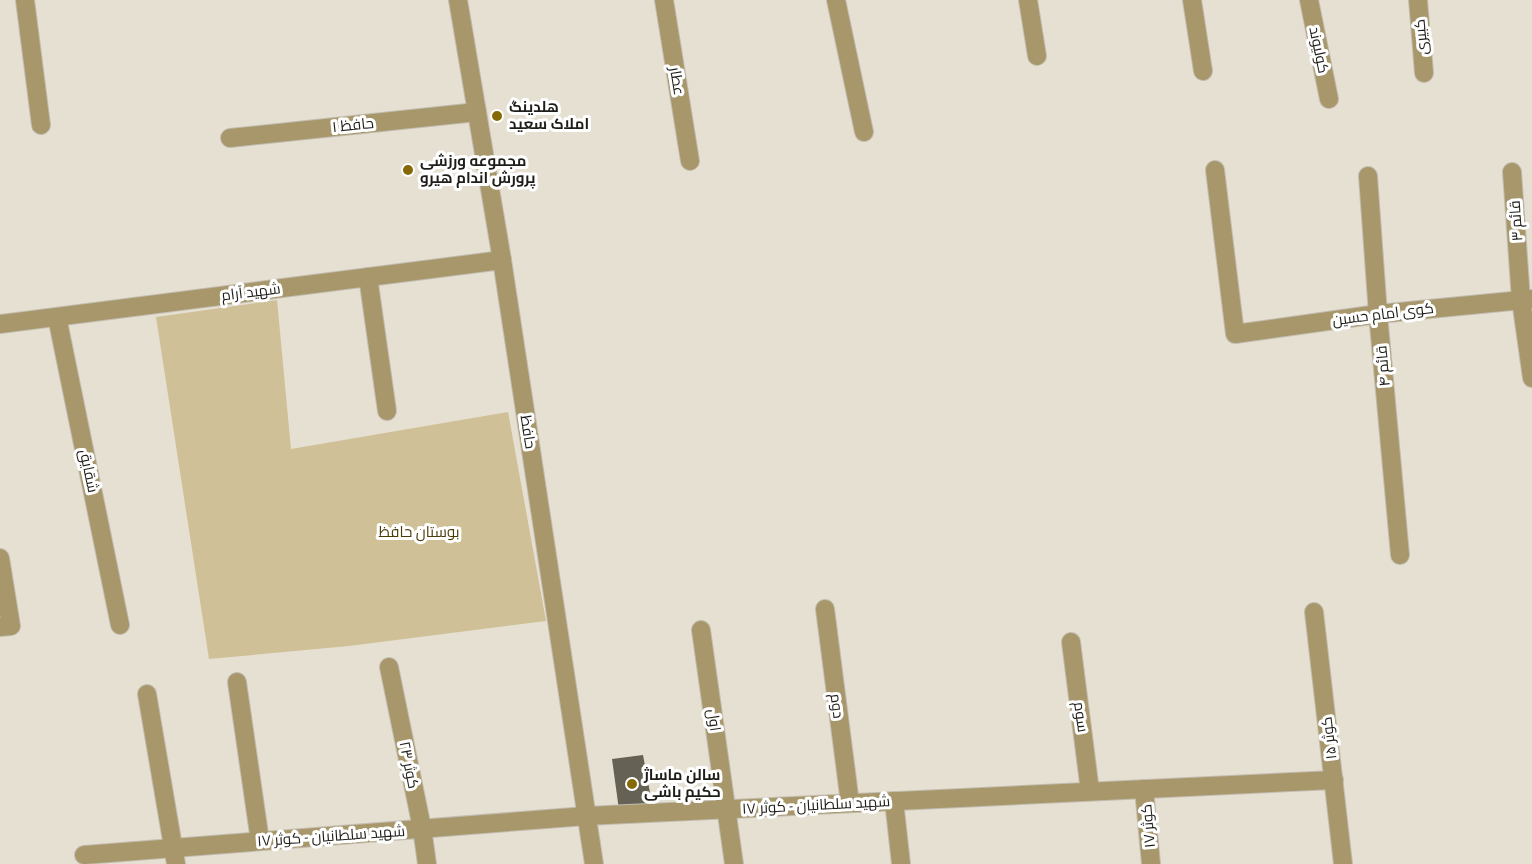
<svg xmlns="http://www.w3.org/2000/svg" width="1532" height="864" font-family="'Roboto Condensed',Cairo,sans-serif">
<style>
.green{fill:#cfc097}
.building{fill:#656154}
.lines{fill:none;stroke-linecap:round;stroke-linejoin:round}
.minor-casing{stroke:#c2bdb1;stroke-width:20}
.minor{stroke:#a8976a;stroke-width:18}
.poi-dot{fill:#856904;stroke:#fff;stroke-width:2}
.labels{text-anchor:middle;stroke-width:6;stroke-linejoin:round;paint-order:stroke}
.street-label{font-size:15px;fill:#1f1d18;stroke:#fff}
.poi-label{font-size:15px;font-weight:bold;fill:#1f1d18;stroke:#fff;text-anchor:start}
.park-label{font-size:15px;fill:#4b3b09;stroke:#fff}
</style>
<rect width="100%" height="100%" fill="#e6e0d2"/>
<polygon class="green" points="277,300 291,449 508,412 546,621 349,646 209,659 156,317"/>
<polygon class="building" points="643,755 653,809 619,810 612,759"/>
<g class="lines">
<g class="minor-casing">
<g id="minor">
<polyline points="25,0 41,125"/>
<polyline points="458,0 502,260 594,864"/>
<polyline points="664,0 690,161"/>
<polyline points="836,0 864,132"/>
<polyline points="1028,0 1037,56"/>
<polyline points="1192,0 1203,71"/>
<polyline points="1309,0 1329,99"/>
<polyline points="1418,0 1424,73"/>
<polyline points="230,138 477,112"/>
<polyline points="1215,170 1235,334 1378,314 1532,299"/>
<polyline points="1512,172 1521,300 1532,378"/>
<polyline points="1368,176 1378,314 1400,555"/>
<polyline points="368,277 387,411"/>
<polyline points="57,317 120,625"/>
<polyline points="0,324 502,260"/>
<polyline points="0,558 11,626 0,627"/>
<polyline points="825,609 850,803"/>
<polyline points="1314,612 1343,864"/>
<polyline points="701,630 734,864"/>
<polyline points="1071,642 1090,791"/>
<polyline points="389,667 422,828 427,864"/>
<polyline points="237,682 260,841"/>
<polyline points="147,694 176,864"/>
<polyline points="1144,789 1151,864"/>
<polyline points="894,801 901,864"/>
<polyline points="84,855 586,816 1334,780"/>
</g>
</g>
<use href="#minor" class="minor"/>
</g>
<g class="poi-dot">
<circle cx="497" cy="116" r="6"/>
<circle cx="408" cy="170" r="6"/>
<circle cx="632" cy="784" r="6"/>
</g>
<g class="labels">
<g class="street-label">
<text transform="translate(1421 37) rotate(-95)" y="5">کبیری</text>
<text transform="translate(1319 50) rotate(78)" y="5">کولیوند</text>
<text transform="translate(677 81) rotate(81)" y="5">عطار</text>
<text transform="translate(353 125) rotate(-6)" y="5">حافظ ۱</text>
<text transform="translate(1516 221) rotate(-94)" y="5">قائم ۳</text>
<text transform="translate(251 292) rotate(-7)" y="5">شهید آرام</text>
<text transform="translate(1383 314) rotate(-7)" y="5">کوی امام حسین</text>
<text transform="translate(1383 366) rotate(-95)" y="5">قائم ۴</text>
<text transform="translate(528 432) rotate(81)" y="5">حافظ</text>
<text transform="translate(89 471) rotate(78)" y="5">شقایق</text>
<text transform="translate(837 706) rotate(83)" y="5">دوم</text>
<text transform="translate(1081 717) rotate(82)" y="5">سوم</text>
<text transform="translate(714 720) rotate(82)" y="5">اول</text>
<text transform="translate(1329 738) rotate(-97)" y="5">کوثر ۱۵</text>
<text transform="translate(409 765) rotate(79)" y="5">کوثر ۲۳</text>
<text transform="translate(816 805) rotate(-3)" y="5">شهید سلطانیان - کوثر ۱۷</text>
<text transform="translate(1148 826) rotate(-95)" y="5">کوثر ۱۷</text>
<text transform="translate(331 836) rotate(-4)" y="5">شهید سلطانیان - کوثر ۱۷</text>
</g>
<g class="poi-label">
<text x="509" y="112">هلدینگ<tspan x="509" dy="17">املاک سعید</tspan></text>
<text x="420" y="166">مجموعه ورزشی<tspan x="420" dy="17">پرورش اندام هیرو</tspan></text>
<text x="644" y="780">سالن ماساژ<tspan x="644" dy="17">حکیم باشی</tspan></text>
</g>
<g class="park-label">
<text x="419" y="537">بوستان حافظ</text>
</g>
</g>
</svg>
